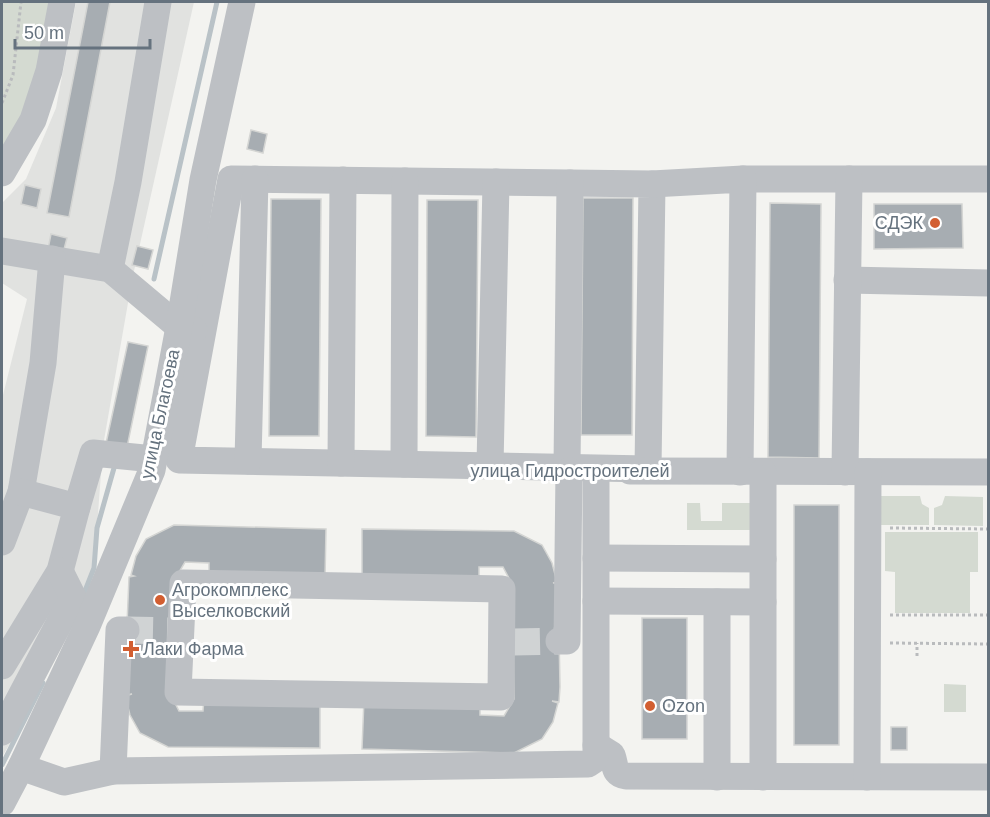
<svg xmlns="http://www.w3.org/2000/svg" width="990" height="817" font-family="Arial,sans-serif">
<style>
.built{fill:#e1e2e0}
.green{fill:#d4dad1}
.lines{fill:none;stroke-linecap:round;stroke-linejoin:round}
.stream{stroke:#b9c2c7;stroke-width:5}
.building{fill:#a7adb2;stroke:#d4d5d3;stroke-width:1.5}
.minor-tunnel{stroke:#d0d3d4;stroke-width:27;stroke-dasharray:27 14;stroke-linecap:butt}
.path{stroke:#b9bbbd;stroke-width:3;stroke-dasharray:3 3;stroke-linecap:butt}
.minor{stroke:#bdc0c4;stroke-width:27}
.poi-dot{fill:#d25e31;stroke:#fff;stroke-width:2}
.labels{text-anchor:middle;stroke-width:6;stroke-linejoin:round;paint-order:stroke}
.poi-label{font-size:18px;fill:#65727e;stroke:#fff;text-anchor:start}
.street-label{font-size:18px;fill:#65727e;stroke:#fff}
</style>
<rect width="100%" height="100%" fill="#f3f3f0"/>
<polygon class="built" points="76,2 194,2 132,280 103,446 94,568 35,700 2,757 2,399 27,299 2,283 2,203 26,179 56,108"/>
<g class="green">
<polygon points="2,2 55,2 37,89 2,166"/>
<polygon points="881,496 920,496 922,504 929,508 929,525 881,525"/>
<polygon points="945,496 983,497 983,526 934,525 934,508 942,505"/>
<polygon points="687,503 700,503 701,521 722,521 722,503 754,503 754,530 687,530"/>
<polygon points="885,532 978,532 978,572 970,572 970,613 895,613 895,572 885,571"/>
<polygon points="944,684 966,685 966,712 944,712"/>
</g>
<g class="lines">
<g class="stream">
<polyline points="154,279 217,2"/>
<polyline points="83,596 94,568 97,528 114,468"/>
<polyline points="2,765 43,683"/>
</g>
</g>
<g class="building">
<polygon points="88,2 110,2 69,217 47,213"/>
<polygon points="251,130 267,134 263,153 247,149"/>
<polygon points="25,185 41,189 37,208 21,204"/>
<polygon points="583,198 633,198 632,435 581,435"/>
<polygon points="271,199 321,199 319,436 269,436"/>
<polygon points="427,200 478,200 476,437 426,436"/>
<polygon points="770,203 821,204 819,458 768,457"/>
<polygon points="874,204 962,204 963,248 874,249"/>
<polygon points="51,234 67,238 62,257 47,254"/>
<polygon points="137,246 153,250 148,269 132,265"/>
<polygon points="128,342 148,346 126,452 105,448"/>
<rect x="794" y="505" width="45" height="240"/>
<polygon points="174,525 326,529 325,578 209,575 209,563 185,562 175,579 170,693 179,711 203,711 204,698 320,699 320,748 168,747 140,733 130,715 125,696 132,694 124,695 129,577 134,576 131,575 136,556 146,539"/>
<polygon points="362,529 514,531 542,545 552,563 557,582 553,583 558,583 560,687 559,702 552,701 558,703 553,722 542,739 514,753 362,749 364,699 480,702 480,715 504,716 514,699 512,584 503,567 479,567 479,579 362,578"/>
<rect x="642" y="618" width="45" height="121"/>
<rect x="891" y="727" width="16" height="23"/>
</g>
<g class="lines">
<g class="minor-tunnel">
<polyline points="126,630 173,631"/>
<polyline points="513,642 559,641"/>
</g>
<g class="path">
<polyline points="2,103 13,75 21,2"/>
<polyline points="890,528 988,529"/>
<polyline points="890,615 988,615"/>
<polyline points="890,643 988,644"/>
<polyline points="917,656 917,643"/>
</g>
<g class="minor">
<polyline points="2,173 33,120 49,71 62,2"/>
<polygon points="231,179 652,184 648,469 179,460"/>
<polyline points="743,179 988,179"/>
<polyline points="652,184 743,179 740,472"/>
<polyline points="2,251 110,269 179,327 194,330"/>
<polyline points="110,269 128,182 158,2"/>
<polyline points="847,280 988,283"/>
<polyline points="248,461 255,179"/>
<polyline points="341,463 343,180"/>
<polyline points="404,464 405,181"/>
<polyline points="490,466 496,182"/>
<polyline points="567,467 570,183"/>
<polyline points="630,471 988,472"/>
<polyline points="845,472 849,179"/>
<polyline points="77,507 93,453 154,459"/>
<polyline points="2,542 21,492 43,363 52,259"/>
<polyline points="596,558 763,559"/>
<polygon points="183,583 502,589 501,697 178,692"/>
<polyline points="596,601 763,602"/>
<polyline points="559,641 567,641 569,471"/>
<polyline points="2,666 60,571 77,507 21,492"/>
<polyline points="2,732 73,597 60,571"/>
<path d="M596,745L612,755C616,766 613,774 626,776L988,777"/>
<polyline points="21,767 64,782 113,771 588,764 594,760 596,753 596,471"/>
<polyline points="113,771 119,630 126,630"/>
<polyline points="717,777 717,602"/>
<polyline points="763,777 763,472"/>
<polyline points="867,777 868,472"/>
<polyline points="2,803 21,767 87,626 152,470 179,327 203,180 242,2"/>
</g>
</g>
<g class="poi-dot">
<circle cx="935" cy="223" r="6"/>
<circle cx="160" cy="600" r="6"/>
<path d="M128 640h6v6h6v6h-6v6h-6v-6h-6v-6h6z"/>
<circle cx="650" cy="706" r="6"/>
</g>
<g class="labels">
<g class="poi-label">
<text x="923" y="229" text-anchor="end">СДЭК</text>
<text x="172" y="596">Агрокомплекс<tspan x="172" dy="21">Выселковский</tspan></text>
<text x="143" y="655">Лаки Фарма</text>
<text x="662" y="712">Ozon</text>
</g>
<g class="street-label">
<text transform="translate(160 414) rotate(-78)" y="6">улица Благоева</text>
<text x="570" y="477">улица Гидростроителей</text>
</g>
</g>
<rect width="990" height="817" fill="none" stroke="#65727e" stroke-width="6"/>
<path d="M15 39v9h135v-9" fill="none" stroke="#65727e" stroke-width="3"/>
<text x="24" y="39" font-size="18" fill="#65727e" stroke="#ffffff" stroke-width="4.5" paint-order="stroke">50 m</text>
</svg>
